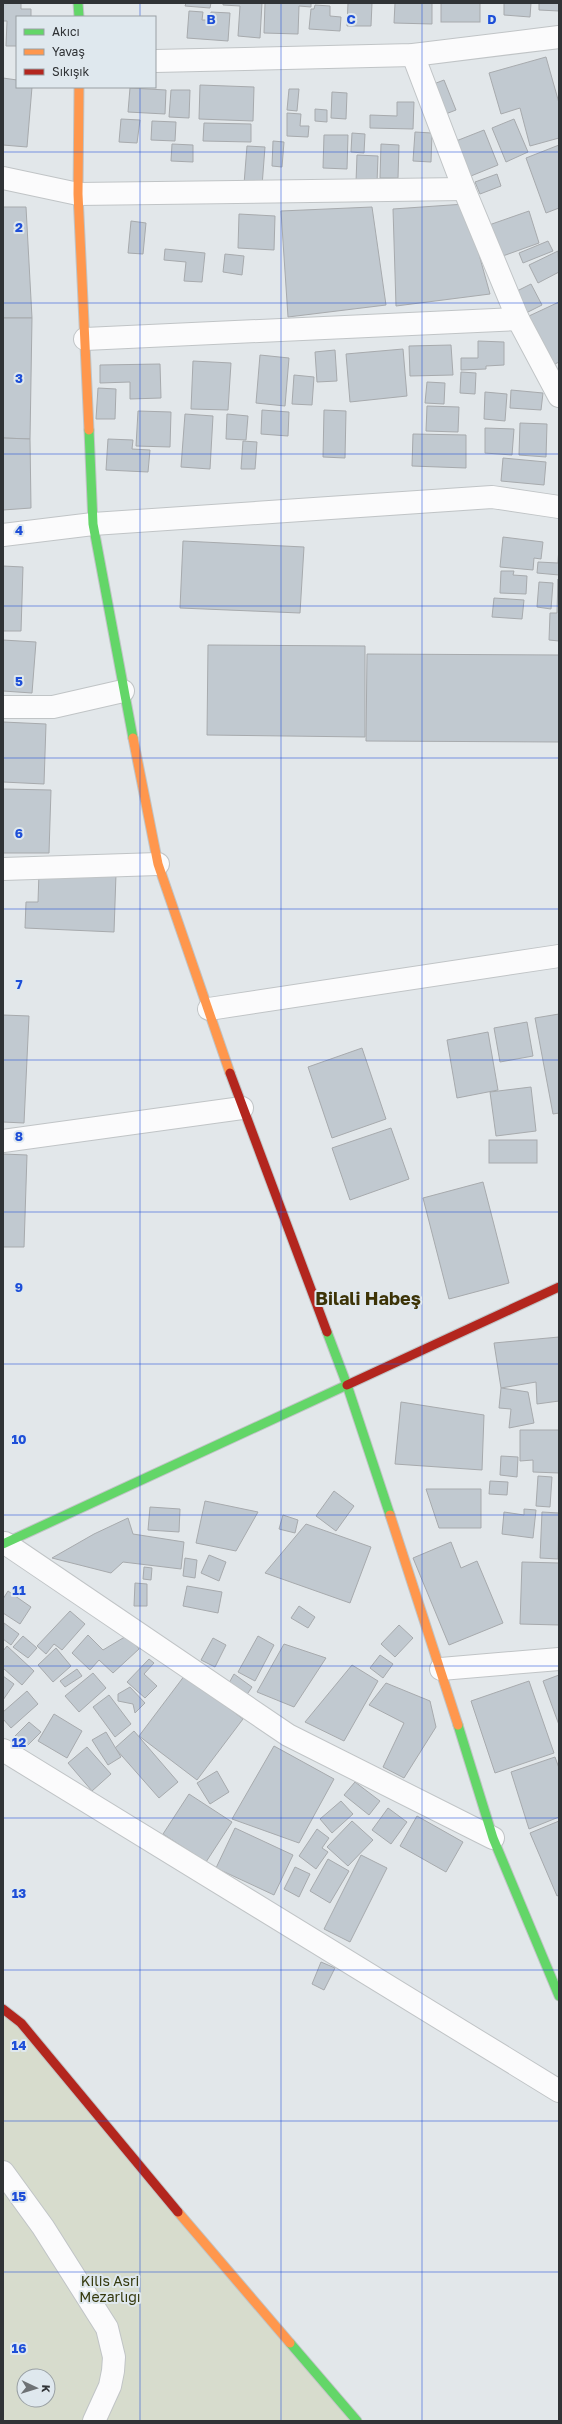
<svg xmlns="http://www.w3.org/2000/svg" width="562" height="2424" font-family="'Golos Text',sans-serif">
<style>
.green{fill:#d7dccd;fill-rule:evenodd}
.building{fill:#c1c9d0;stroke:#a7aaad}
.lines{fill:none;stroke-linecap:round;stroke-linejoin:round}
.lane-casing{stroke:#c0c4c6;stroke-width:24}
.street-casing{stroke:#c0c4c6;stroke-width:24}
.fast-casing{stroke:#c0c4c6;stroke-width:11}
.slow-casing{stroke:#c0c4c6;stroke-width:11}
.jam-casing{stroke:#c0c4c6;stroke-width:11}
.lane{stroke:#fbfbfc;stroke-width:22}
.street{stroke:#fbfbfc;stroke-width:22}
.fast{stroke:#63d668;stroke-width:9}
.slow{stroke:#ff974d;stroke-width:9}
.jam{stroke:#b3261e;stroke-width:9}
.grid{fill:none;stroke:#1d4ed8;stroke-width:1;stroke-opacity:0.55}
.labels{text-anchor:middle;stroke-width:4;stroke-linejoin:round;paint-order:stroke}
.park-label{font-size:14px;fill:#35390d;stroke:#dfe8ee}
.district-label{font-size:18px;font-weight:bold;fill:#3c3307;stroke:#dfe8ee}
.grid-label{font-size:13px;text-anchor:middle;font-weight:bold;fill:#1d4ed8;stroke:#dfe8ee;stroke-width:4;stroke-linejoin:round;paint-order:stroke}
</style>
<rect width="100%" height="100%" fill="#e2e7ea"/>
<path class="green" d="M3,2005L363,2421H3ZM24,2376H48V2400H24Z"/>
<g class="building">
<polygon points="3,3 21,3 21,9 31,9 31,17 17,17 17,46 6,46 7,21 3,21"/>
<polygon points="186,3 211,3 210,8 185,6"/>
<polygon points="223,3 262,3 260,38 238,36 240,6 223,5"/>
<polygon points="265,3 311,3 311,7 299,6 298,34 264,33"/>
<polygon points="348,3 372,3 371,26 347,26"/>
<polygon points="395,3 432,3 432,24 394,23"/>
<rect x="441" y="3" width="39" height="19"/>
<polygon points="504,3 531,3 530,17 504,15"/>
<polygon points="539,3 559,3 559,11 539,10"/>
<polygon points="315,5 330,6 330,16 341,17 340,31 309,29 311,9 314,9"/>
<polygon points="189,11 203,12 202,20 210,20 211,12 230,13 228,41 187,38"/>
<polygon points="546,57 559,103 559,138 530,146 520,108 501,114 489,73"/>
<polygon points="3,78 17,80 17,87 32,87 27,147 3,145"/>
<polygon points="444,80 456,110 443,115 431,85"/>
<polygon points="200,85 254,87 253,121 199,119"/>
<polygon points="130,88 166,90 165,114 128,112"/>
<polygon points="289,89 299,89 297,111 287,110"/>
<polygon points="171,90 190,90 189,118 169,117"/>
<polygon points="332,92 347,93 346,119 331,118"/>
<polygon points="397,102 414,102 413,129 370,128 370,115 397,116"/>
<polygon points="315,109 327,110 327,122 315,121"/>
<polygon points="287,113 301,114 300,126 309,126 308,137 287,136"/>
<polygon points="121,119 140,120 137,143 119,142"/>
<polygon points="514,119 528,152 506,162 492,128"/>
<polygon points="152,121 176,122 175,141 151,140"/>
<polygon points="204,123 251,124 251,142 203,141"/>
<polygon points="484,130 498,165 466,178 451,143"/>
<polygon points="415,132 432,133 431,162 413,161"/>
<polygon points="352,133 365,134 364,153 351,152"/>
<polygon points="324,135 348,135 347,169 323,168"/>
<polygon points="273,141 284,142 282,167 272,166"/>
<polygon points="172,144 193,145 193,162 171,161"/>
<polygon points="381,144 399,145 398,178 380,178"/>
<polygon points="559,145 559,208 546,213 526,158"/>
<polygon points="247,146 265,147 262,186 244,184"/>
<polygon points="357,155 378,156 377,183 356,182"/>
<polygon points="497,174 501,186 480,194 475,182"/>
<polygon points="465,204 490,294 396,306 393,209"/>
<polygon points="3,207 26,207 32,318 3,318"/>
<polygon points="372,207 386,305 288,317 281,211"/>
<polygon points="529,211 539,243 500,257 489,225"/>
<polygon points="239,214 275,216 274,250 238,248"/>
<polygon points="131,221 146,223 143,254 128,253"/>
<polygon points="548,241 553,251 523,263 519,253"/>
<polygon points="165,249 205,253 202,282 184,281 186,262 164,260"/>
<polygon points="558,251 559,272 538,283 529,265"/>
<polygon points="225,254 244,256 242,275 223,272"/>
<polygon points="531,284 542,305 526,313 515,292"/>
<polygon points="559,302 559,362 551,366 529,316"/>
<polygon points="3,318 32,318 30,439 3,438"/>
<polygon points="478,341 504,342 504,365 486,366 486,369 461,370 461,358 478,358"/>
<polygon points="451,345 453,375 410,376 409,346"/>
<polygon points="403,349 407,396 350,402 346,354"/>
<polygon points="335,350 337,381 317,382 315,352"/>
<polygon points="260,355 289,358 285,406 256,403"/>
<polygon points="193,361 231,363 228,410 191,409"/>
<polygon points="160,364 161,398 130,399 130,382 100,383 100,365"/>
<polygon points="461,372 476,373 475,394 460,393"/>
<polygon points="294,375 314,377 312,405 292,404"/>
<polygon points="427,382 445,383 444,404 425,403"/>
<polygon points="98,388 116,389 115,419 96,419"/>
<polygon points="511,390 543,393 541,410 510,408"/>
<polygon points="485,392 507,394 505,421 484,419"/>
<polygon points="427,406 459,407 458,432 426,431"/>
<polygon points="262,410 289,412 288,436 261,434"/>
<polygon points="324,410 346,411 345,458 323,457"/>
<polygon points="138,411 171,412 170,447 136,446"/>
<polygon points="185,414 213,416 210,469 181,467"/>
<polygon points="227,414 248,416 246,440 226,439"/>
<polygon points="520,423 547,424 546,457 519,455"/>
<polygon points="485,428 514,429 512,455 485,453"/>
<polygon points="413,434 466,435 466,468 412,466"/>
<polygon points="3,438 30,439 31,508 3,510"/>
<polygon points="108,439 133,440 132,449 150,450 148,472 106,470"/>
<polygon points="243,441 257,442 255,469 241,469"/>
<polygon points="503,458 546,462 544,485 501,481"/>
<polygon points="503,537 543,542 541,559 534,558 533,570 500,567"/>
<polygon points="183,541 304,547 300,613 180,608"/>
<polygon points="559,546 559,575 537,573 538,562 558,563"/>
<polygon points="3,566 23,567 21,631 3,631"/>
<polygon points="501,571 514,571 513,575 527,576 526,594 500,593"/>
<polygon points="558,579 559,641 549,640 550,613 557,613"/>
<polygon points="539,582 553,583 551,609 537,607"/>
<polygon points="494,598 524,600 522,619 492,617"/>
<polygon points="3,640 36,642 32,693 3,691"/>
<polygon points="208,645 365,646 365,737 207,735"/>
<polygon points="367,654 559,655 559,742 366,741"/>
<polygon points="3,722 46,724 44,784 3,782"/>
<polygon points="3,789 51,790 49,853 3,853"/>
<polygon points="39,872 116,874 114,932 25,928 26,902 38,902"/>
<polygon points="559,1014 559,1113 553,1114 535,1018"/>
<polygon points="3,1015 29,1016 24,1123 3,1122"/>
<polygon points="527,1022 533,1056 500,1062 494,1028"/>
<polygon points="488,1032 498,1090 457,1098 447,1040"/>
<polygon points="362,1048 386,1119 332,1138 308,1067"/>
<polygon points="531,1087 536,1131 496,1136 490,1092"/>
<polygon points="391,1128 409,1179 350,1200 332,1148"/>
<rect x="489" y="1140" width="48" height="23"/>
<polygon points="3,1154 27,1155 24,1247 3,1247"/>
<polygon points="483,1182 509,1283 449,1299 423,1198"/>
<polygon points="559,1337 559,1401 537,1404 536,1382 501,1388 494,1343"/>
<polygon points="501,1388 528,1392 534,1423 509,1428 511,1409 499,1408"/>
<polygon points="401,1402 484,1415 482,1470 395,1464"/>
<polygon points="520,1430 559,1430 559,1473 533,1472 533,1460 520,1461"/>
<polygon points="501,1456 518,1457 517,1477 500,1475"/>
<polygon points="538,1476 552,1477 550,1507 536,1506"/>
<polygon points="490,1481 508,1482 507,1495 489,1494"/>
<polygon points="426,1489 481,1489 481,1528 439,1528"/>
<polygon points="334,1491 354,1506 336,1531 316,1516"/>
<polygon points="205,1501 258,1512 236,1551 196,1543"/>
<polygon points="150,1507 180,1509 179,1532 148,1530"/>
<polygon points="524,1509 536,1510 533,1538 502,1534 504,1512 524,1515"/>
<polygon points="542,1512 559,1513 558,1559 540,1558"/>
<polygon points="283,1515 298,1520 295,1533 279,1529"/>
<polygon points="128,1518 133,1534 184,1542 181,1569 123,1562 111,1573 52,1558 94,1534"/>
<polygon points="306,1524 371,1547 350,1603 265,1573"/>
<polygon points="451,1542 461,1568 477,1561 503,1623 449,1645 413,1558"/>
<polygon points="209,1555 226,1562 219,1581 201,1573"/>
<polygon points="185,1558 197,1560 195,1578 183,1576"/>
<polygon points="522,1562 559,1563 559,1625 520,1624"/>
<polygon points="144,1567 152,1568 151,1580 143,1579"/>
<polygon points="135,1583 147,1584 147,1606 134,1606"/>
<polygon points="187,1586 222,1592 218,1613 183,1606"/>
<polygon points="8,1591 31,1607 20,1624 3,1613 3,1599"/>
<polygon points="299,1606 315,1617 308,1628 291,1618"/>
<polygon points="70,1611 85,1624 62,1650 54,1644 46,1654 37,1646"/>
<polygon points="4,1623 19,1634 11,1645 3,1639"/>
<polygon points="399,1625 413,1638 395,1657 381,1644"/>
<polygon points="88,1635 103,1650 128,1635 139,1649 113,1673 99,1660 90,1670 72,1653"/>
<polygon points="23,1636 37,1648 28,1658 13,1647"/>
<polygon points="258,1636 274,1645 255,1681 238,1672"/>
<polygon points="213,1638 226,1645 215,1667 201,1660"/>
<polygon points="284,1644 326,1658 294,1707 257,1692"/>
<polygon points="7,1646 34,1671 22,1685 3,1668 3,1651"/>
<polygon points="56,1648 71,1666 53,1682 38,1665"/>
<polygon points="380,1655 393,1664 383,1678 370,1668"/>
<polygon points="149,1659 154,1663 144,1674 157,1686 145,1698 127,1682"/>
<polygon points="352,1665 378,1681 344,1741 305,1722"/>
<polygon points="77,1669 82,1676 65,1687 60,1681"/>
<polygon points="93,1673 106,1688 79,1712 65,1696"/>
<polygon points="234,1674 252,1687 246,1696 229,1683"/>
<polygon points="185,1675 243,1719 197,1780 139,1736"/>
<polygon points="559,1675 559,1725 543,1681"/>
<polygon points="3,1676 14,1684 3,1700"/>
<polygon points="529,1681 554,1753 495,1773 471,1701"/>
<polygon points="386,1683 430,1701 436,1727 404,1778 383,1767 404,1723 369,1705"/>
<polygon points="130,1687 145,1703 135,1713 133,1704 118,1701 118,1694"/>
<polygon points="27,1691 38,1704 11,1728 3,1719 3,1712"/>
<polygon points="109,1695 131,1724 115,1737 93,1707"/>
<polygon points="54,1714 82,1731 67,1758 38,1741"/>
<polygon points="29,1722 41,1732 26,1747 15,1736"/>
<polygon points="134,1731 178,1782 159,1798 115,1748"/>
<polygon points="106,1732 121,1757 108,1765 92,1740"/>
<polygon points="274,1746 334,1779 299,1843 232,1819"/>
<polygon points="87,1747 111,1774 92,1791 68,1763"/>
<polygon points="555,1757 559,1768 559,1817 529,1829 511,1772"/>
<polygon points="217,1771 229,1792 210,1804 197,1783"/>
<polygon points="355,1782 380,1801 369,1815 344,1795"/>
<polygon points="189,1794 232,1822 206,1862 163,1834"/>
<polygon points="341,1801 353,1814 332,1833 320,1819"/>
<polygon points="388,1808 407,1822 391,1844 372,1830"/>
<polygon points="417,1816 463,1842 446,1872 400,1846"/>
<polygon points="352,1821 373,1840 348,1866 327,1847"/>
<polygon points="559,1821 559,1895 557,1896 530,1833"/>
<polygon points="235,1828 293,1855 274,1895 216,1868"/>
<polygon points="317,1829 329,1838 322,1848 328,1852 316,1869 299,1856"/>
<polygon points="361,1855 387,1868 350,1942 324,1929"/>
<polygon points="328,1859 349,1871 330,1903 310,1891"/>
<polygon points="295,1867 310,1874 299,1897 284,1889"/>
<polygon points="321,1962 335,1968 324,1990 312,1984"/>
</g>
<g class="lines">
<g class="lane-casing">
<polyline id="lane" points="3,2172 43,2227 107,2328 114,2357 113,2371 110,2386 94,2421"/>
</g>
<g class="street-casing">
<g id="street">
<polyline points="413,55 464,189 518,319 559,396"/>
<polyline points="155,61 413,55 559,37"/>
<polyline points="3,178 78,194 464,189"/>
<polyline points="85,339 518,319"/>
<polyline points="3,535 93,524 492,497 559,507"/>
<polyline points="3,707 53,707 123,691"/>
<polyline points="3,869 158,864"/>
<polyline points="209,1009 559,956"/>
<polyline points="3,1141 242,1108"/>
<polyline points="5,1543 288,1735 493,1838"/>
<polyline points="441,1669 559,1659"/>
<polyline points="3,1750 559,2091"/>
</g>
</g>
<g class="fast-casing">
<g id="fast">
<polyline points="78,3 79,17"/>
<polyline points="89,430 93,524 133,738"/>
<polyline points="327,1332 347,1385 390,1515"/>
<polyline points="3,1544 347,1385"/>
<polyline points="458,1725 493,1838 559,1996"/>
<polyline points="290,2343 357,2421"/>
</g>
</g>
<g class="slow-casing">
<g id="slow">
<polyline points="79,87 78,194 89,430"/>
<polyline points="133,738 158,864 230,1073"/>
<polyline points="390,1515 458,1725"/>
<polyline points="178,2212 290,2343"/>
</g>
</g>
<g class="jam-casing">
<g id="jam">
<polyline points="230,1073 327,1332"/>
<polyline points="347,1385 559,1287"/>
<polyline points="3,2009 21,2023 178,2212"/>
</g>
</g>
<use href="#lane" class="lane"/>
<use href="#street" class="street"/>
<use href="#fast" class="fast"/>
<use href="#slow" class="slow"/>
<use href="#jam" class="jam"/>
</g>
<path class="grid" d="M140,3V17M281,3V2421M422,3V2421M140,87V2421M3,152H559M3,303H559M3,454H559M3,606H559M3,758H559M3,909H559M3,1060H559M3,1212H559M3,1364H559M3,1515H559M3,1666H559M3,1818H559M3,1970H559M3,2121H559M3,2272H559"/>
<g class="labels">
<g class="park-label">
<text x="110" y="2286">Kilis Asri<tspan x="110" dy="16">Mezarlığı</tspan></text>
</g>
<g class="district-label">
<text x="368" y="1305">Bilali Habeş</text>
</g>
</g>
<g class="grid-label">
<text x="211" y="24">B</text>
<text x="351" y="24">C</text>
<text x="492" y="24">D</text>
<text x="19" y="232">2</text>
<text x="19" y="383">3</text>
<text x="19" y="535">4</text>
<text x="19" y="686">5</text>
<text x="19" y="838">6</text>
<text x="19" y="989">7</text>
<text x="19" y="1141">8</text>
<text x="19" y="1292">9</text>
<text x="19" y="1444">10</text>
<text x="19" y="1595">11</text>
<text x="19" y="1747">12</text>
<text x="19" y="1898">13</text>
<text x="19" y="2050">14</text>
<text x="19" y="2201">15</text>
<text x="19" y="2353">16</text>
</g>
<rect width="562" height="2424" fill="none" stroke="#303336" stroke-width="8"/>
<rect x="16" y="16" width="140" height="72" fill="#dfe8ee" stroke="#99a0a4"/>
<rect x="24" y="29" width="20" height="6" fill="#63d668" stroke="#99a0a4"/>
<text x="52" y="36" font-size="12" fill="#303336">Akıcı</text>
<rect x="24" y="49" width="20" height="6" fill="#ff974d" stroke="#99a0a4"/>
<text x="52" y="56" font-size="12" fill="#303336">Yavaş</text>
<rect x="24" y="69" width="20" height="6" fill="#b3261e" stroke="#99a0a4"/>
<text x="52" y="76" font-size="12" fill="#303336">Sıkışık</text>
<g transform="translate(36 2388) rotate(94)"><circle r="19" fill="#dfe8ee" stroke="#99a0a4"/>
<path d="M0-3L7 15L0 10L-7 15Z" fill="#6e7275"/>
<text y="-6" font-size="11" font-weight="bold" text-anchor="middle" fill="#303336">K</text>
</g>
</svg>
